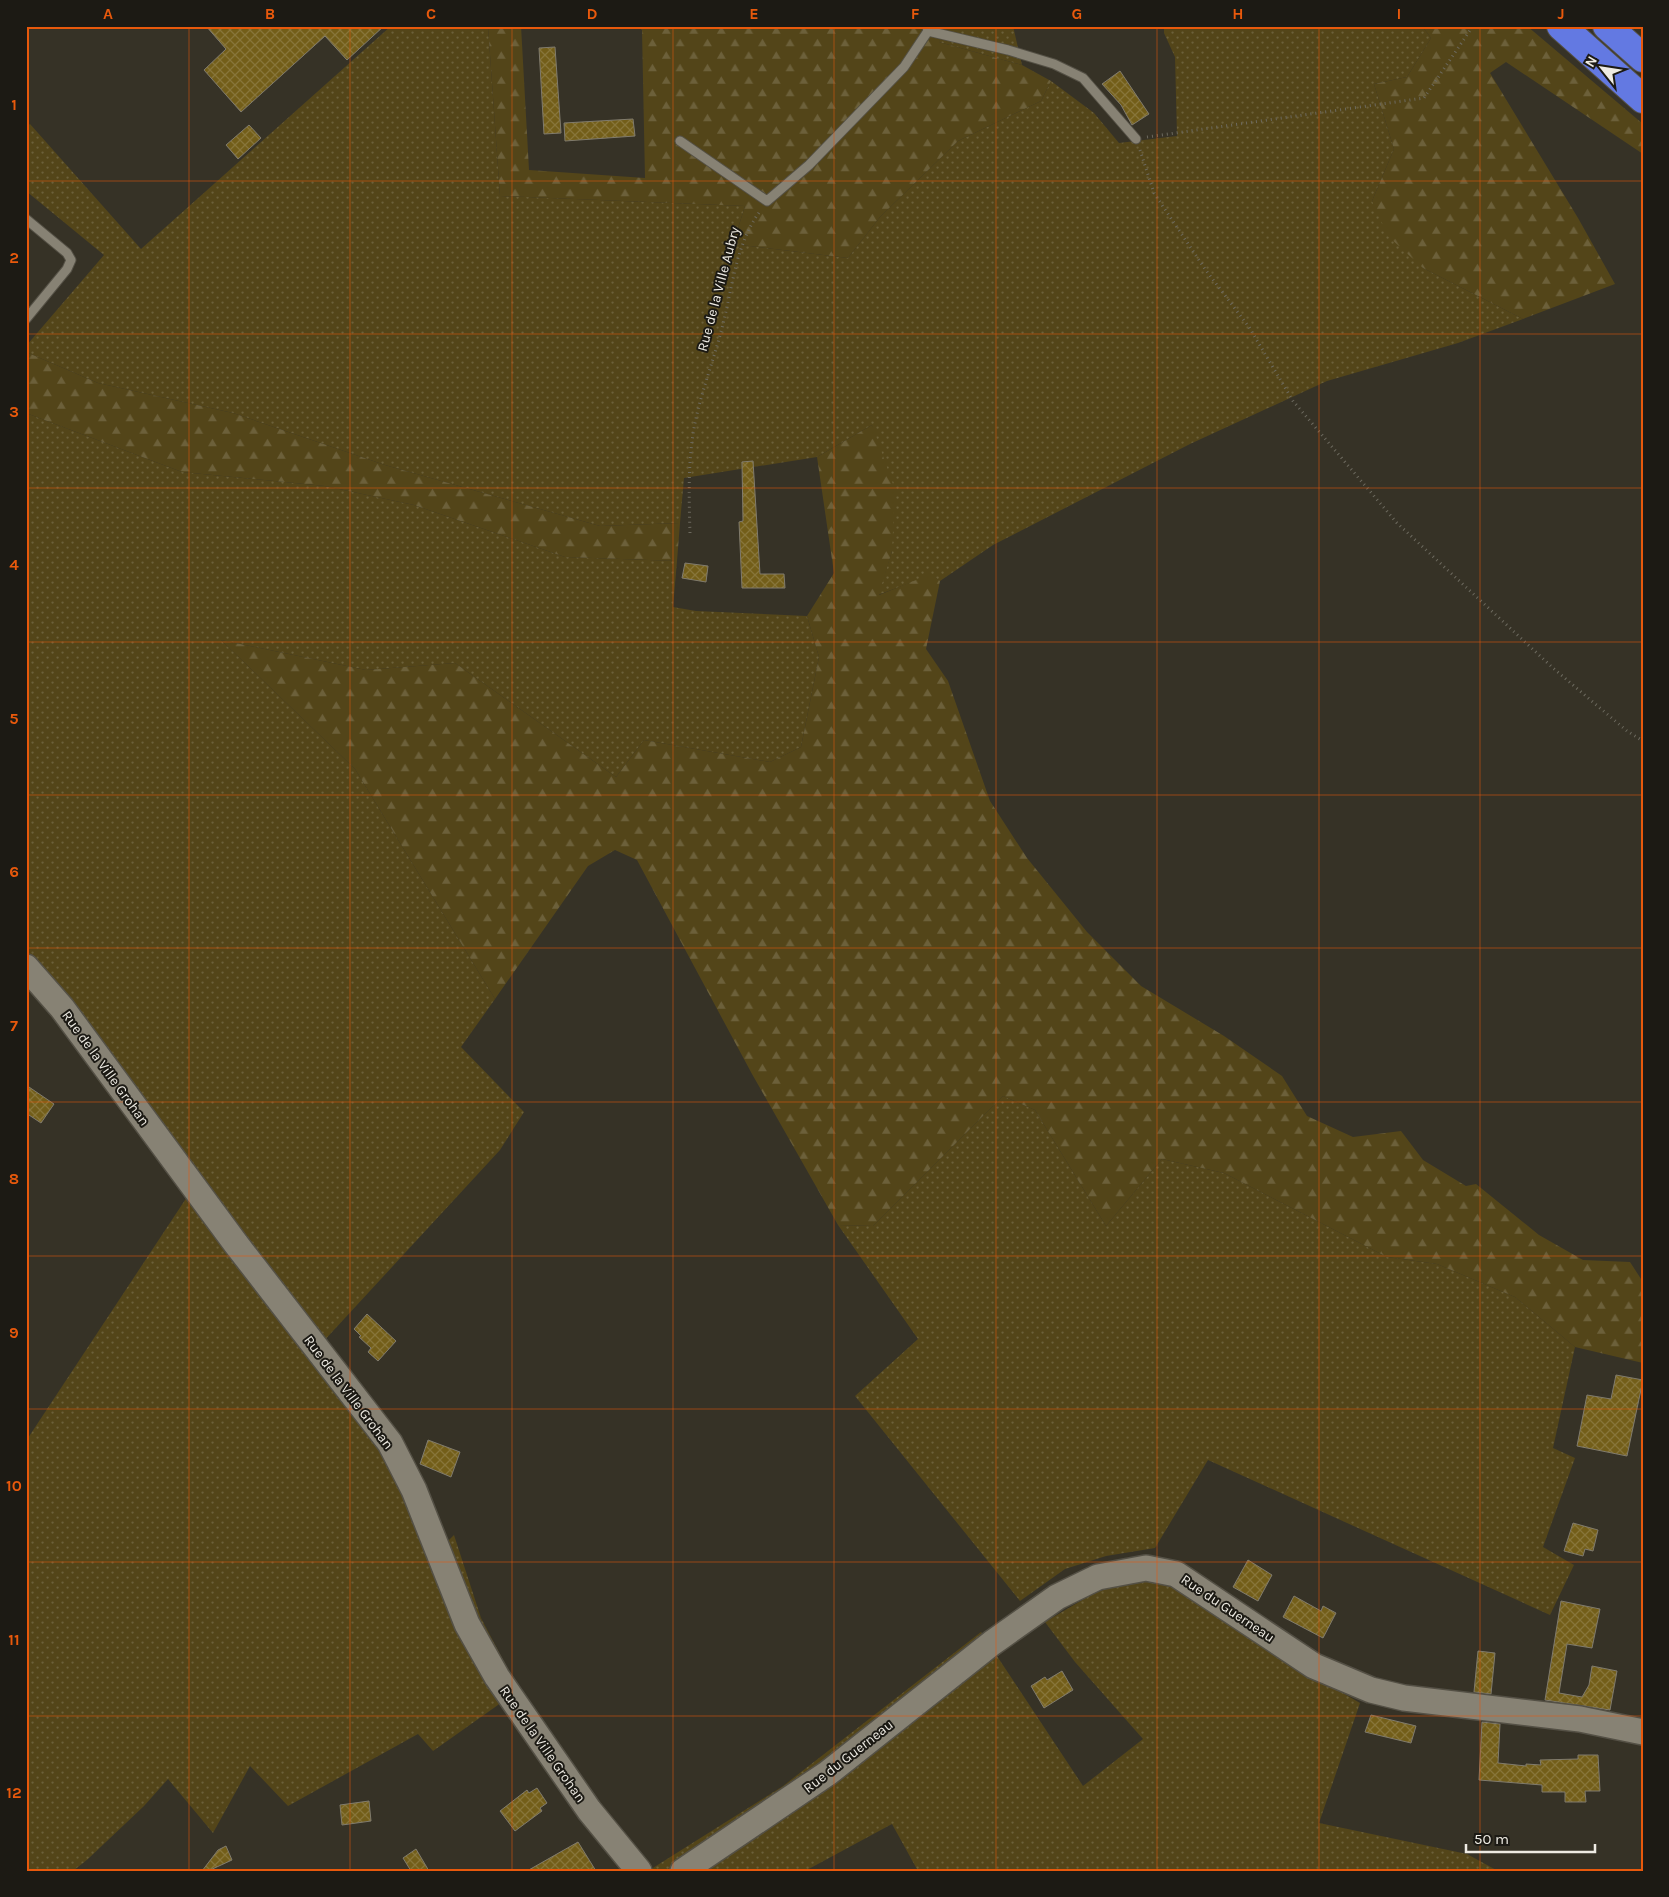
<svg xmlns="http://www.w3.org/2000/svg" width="1669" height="1897" font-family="Karla,sans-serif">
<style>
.grass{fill:url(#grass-dots)}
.forest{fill:url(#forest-firs)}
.building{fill:url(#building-cross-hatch);stroke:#807b6d}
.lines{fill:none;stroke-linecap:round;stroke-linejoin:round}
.lane-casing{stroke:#545045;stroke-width:11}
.secondary-casing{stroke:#545045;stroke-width:28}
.highway-casing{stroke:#545045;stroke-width:30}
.path{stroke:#6d6a5f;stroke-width:3;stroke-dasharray:1 4;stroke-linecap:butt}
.lane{stroke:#878274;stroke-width:9}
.secondary{stroke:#878274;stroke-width:25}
.highway{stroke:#6379e2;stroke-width:28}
.grid{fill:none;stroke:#e8590c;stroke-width:1;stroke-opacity:0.55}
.labels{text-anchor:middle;stroke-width:4;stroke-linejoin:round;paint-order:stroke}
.street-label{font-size:14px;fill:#eeebe3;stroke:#1c1a14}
.neatline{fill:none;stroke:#e8590c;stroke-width:2}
.grid-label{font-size:16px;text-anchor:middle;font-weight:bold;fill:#e8590c}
</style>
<defs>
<pattern id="grass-dots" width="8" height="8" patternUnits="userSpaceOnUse" patternTransform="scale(1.25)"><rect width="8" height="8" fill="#534519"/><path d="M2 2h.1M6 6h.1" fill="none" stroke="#6c603a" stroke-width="1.8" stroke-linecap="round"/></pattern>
<pattern id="forest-firs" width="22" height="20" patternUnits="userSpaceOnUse" patternTransform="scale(1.25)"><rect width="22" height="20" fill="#534519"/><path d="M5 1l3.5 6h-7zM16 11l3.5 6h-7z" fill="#6c603a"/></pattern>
<pattern id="building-cross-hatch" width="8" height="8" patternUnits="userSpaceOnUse" patternTransform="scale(1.25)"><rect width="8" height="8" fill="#735e19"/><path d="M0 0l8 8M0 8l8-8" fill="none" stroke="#87753a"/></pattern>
</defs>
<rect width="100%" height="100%" fill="#363226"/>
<g class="grass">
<polygon points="391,26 488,26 500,196 745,206 733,244 848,258 880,217 958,141 1041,101 1051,81 1094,113 1119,143 1177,136 1175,57 1164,33 1164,26 1422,26 1431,38 1407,77 1374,84 1394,149 1372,201 1423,268 1523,319 1458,343 1327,381 1190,444 993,545 940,581 931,575 878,595 892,551 872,425 817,457 684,478 680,523 600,526 385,465 233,413 98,383 26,352 26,346 104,255 26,191 26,127 30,124 141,249"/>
<polygon points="940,26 1013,26 1022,65 939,42"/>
<polygon points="26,413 182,472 325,486 414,505 565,557 677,561 673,607 696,611 807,616 819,657 801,747 770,762 644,740 616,777 455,663 366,670 221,640 355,769 495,999 461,1047 524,1112 500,1150 309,1357 384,1453 418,1527 428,1561 454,1535 481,1618 519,1690 433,1751 418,1734 288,1806 250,1766 213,1833 168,1779 144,1806 88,1859 73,1871 26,1871 26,1441 187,1197 98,1080 112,1060 26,955"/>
<polygon points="1003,1096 1035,1110 1106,1226 1162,1159 1224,1173 1387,1257 1437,1264 1515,1297 1575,1347 1553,1448 1575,1458 1543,1547 1574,1565 1550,1615 1208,1460 1155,1548 1106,1556 1065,1569 1020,1601 855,1396 918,1339 838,1225 873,1226"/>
<polygon points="1137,1579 1167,1581 1300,1668 1360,1703 1319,1823 1467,1854 1498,1871 918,1871 892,1824 805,1871 648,1871 783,1786 981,1632 1083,1786 1143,1739 1075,1662 1045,1622 1094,1593"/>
</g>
<g class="forest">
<polygon points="488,26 521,26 529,170 645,178 642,30 638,26 940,26 939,42 1022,65 1051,81 1041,101 958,141 880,217 848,258 733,244 745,206 500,196"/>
<polygon points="1422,26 1527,26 1643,124 1643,154 1506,62 1490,73 1578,218 1615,284 1523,319 1423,268 1388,236 1372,201 1394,149 1374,84 1407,77 1431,38"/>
<polygon points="26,352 98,383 233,413 385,465 600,526 680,523 677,561 565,557 414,505 325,486 182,472 26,413"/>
<polygon points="872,425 895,490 892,551 879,595 931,574 940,581 926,649 948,681 990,801 1027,858 1087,932 1141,986 1224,1036 1282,1076 1307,1116 1353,1137 1401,1131 1423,1160 1466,1186 1476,1184 1539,1235 1583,1260 1630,1262 1643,1282 1643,1363 1575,1347 1515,1297 1437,1264 1387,1257 1224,1173 1162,1159 1106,1226 1035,1110 1003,1096 873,1226 838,1225 752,1074 637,860 615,850 588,866 495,999 355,769 221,640 366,670 455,663 616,777 644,740 770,762 801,747 819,657 807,616 834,573 817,457"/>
</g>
<g class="building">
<polygon points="206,26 384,26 347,60 325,36 241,112 204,70 226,49"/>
<polygon points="555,47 561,133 544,134 539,48"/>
<polygon points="1120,71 1149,114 1132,125 1121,105 1102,84"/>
<polygon points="633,119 635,136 565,141 564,123"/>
<polygon points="249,125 261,138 238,159 226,145"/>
<polygon points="753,461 760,574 784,574 785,588 742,588 739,522 743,521 742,462"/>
<polygon points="685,563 708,566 706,582 682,578"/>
<polygon points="26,1085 54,1104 41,1123 26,1113"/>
<polygon points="367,1314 396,1341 378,1361 368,1352 371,1348 359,1337 361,1336 354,1329"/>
<polygon points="1616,1375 1643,1380 1627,1456 1577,1446 1587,1395 1611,1399"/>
<polygon points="428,1440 460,1452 451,1477 420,1464"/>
<polygon points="1573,1523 1598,1530 1593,1551 1585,1549 1583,1556 1564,1551"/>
<polygon points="1248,1560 1272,1575 1258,1601 1233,1587"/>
<polygon points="1294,1596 1321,1611 1323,1606 1336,1613 1323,1638 1283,1617"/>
<polygon points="1561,1601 1600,1609 1592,1648 1567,1644 1559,1693 1582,1697 1589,1685 1592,1666 1617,1671 1610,1710 1545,1700"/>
<polygon points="1478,1651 1495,1653 1491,1694 1474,1692"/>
<polygon points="1062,1671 1073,1690 1044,1708 1031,1686 1045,1677 1047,1680"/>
<polygon points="1371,1715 1416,1726 1411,1743 1365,1732"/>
<polygon points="1482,1722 1500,1724 1498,1763 1526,1766 1526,1764 1541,1765 1540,1760 1578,1759 1578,1755 1598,1755 1600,1791 1585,1791 1586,1802 1565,1802 1565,1792 1542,1792 1542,1785 1479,1780"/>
<polygon points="537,1788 547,1803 540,1808 542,1811 515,1831 500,1811 527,1790 529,1793"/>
<polygon points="369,1801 371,1821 342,1825 340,1805"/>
<polygon points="578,1842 596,1871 527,1871"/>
<polygon points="226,1846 232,1860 208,1871 202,1871 218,1850"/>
<polygon points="416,1849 429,1871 411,1871 403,1858"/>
</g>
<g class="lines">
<g class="lane-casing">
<g id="lane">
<polyline points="927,26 928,31 1008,50 1054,64 1083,78 1136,139"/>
<polyline points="680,141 767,201 809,165 904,67 928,31"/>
<polyline points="26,219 67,253 71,260 67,269 26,319"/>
</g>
</g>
<g class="secondary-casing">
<g id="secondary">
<polyline points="26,967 62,1008 236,1244 390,1443 414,1490 467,1624 497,1677 589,1810 639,1871"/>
<polyline points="683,1871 828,1773 992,1643 1057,1597 1098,1577 1146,1568 1176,1574 1314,1666 1371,1690 1404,1698 1580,1719 1643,1732"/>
</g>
</g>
<g class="highway-casing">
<g id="highway">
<polyline points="1561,26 1643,99"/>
<polyline points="1607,26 1643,58"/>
</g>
</g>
<g class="path">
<polyline points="1147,137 1424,98 1473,26"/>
<polyline points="1140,150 1154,193 1205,269 1249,327 1293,401 1397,523 1553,668 1627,731 1643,741"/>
<path d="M690,533C689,499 688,467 693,434C699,396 715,358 724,320C733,283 737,241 761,210"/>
</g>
<use href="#lane" class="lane"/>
<use href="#secondary" class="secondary"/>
<use href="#highway" class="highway"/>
</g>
<path class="grid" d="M189,26V1871M350,26V1871M512,26V1871M673,26V1871M834,26V1871M996,26V1871M1157,26V1871M1319,26V1871M1480,26V1871M26,181H1643M26,334H1643M26,488H1643M26,642H1643M26,795H1643M26,948H1643M26,1102H1643M26,1256H1643M26,1409H1643M26,1562H1643M26,1716H1643"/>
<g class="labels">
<g class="street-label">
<text transform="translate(718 289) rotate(-75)" y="5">Rue de la Ville Aubry</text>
<text transform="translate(106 1068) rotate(54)" y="5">Rue de la Ville Grohan</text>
<text transform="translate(349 1392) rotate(53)" y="5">Rue de la Ville Grohan</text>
<text transform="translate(1228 1608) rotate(34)" y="5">Rue du Guerneau</text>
<text transform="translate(543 1744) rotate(55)" y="5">Rue de la Ville Grohan</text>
<text transform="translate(848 1756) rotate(-38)" y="5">Rue du Guerneau</text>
</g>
</g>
<rect width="1669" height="1897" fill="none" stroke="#1c1a14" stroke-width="55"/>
<g transform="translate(1602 68) rotate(300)" stroke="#1c1a14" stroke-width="4" paint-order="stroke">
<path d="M0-4L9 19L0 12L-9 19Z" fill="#eeebe3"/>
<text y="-8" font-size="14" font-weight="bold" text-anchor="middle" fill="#eeebe3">N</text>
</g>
<path d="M1466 1844v8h129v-8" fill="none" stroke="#eeebe3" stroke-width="2.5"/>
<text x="1474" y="1844" font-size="15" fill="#eeebe3" stroke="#1c1a14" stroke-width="4" paint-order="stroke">50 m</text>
<rect x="28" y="28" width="1614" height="1842" class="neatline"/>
<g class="grid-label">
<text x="108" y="19">A</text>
<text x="270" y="19">B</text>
<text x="431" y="19">C</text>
<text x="592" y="19">D</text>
<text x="754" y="19">E</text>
<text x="915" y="19">F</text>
<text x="1077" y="19">G</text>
<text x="1238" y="19">H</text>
<text x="1399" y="19">I</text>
<text x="1561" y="19">J</text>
<text x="14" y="110">1</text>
<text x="14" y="263">2</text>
<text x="14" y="417">3</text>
<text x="14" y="570">4</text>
<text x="14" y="724">5</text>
<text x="14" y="877">6</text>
<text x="14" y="1031">7</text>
<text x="14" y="1184">8</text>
<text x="14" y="1338">9</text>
<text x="14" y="1491">10</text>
<text x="14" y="1645">11</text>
<text x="14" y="1798">12</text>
</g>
</svg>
